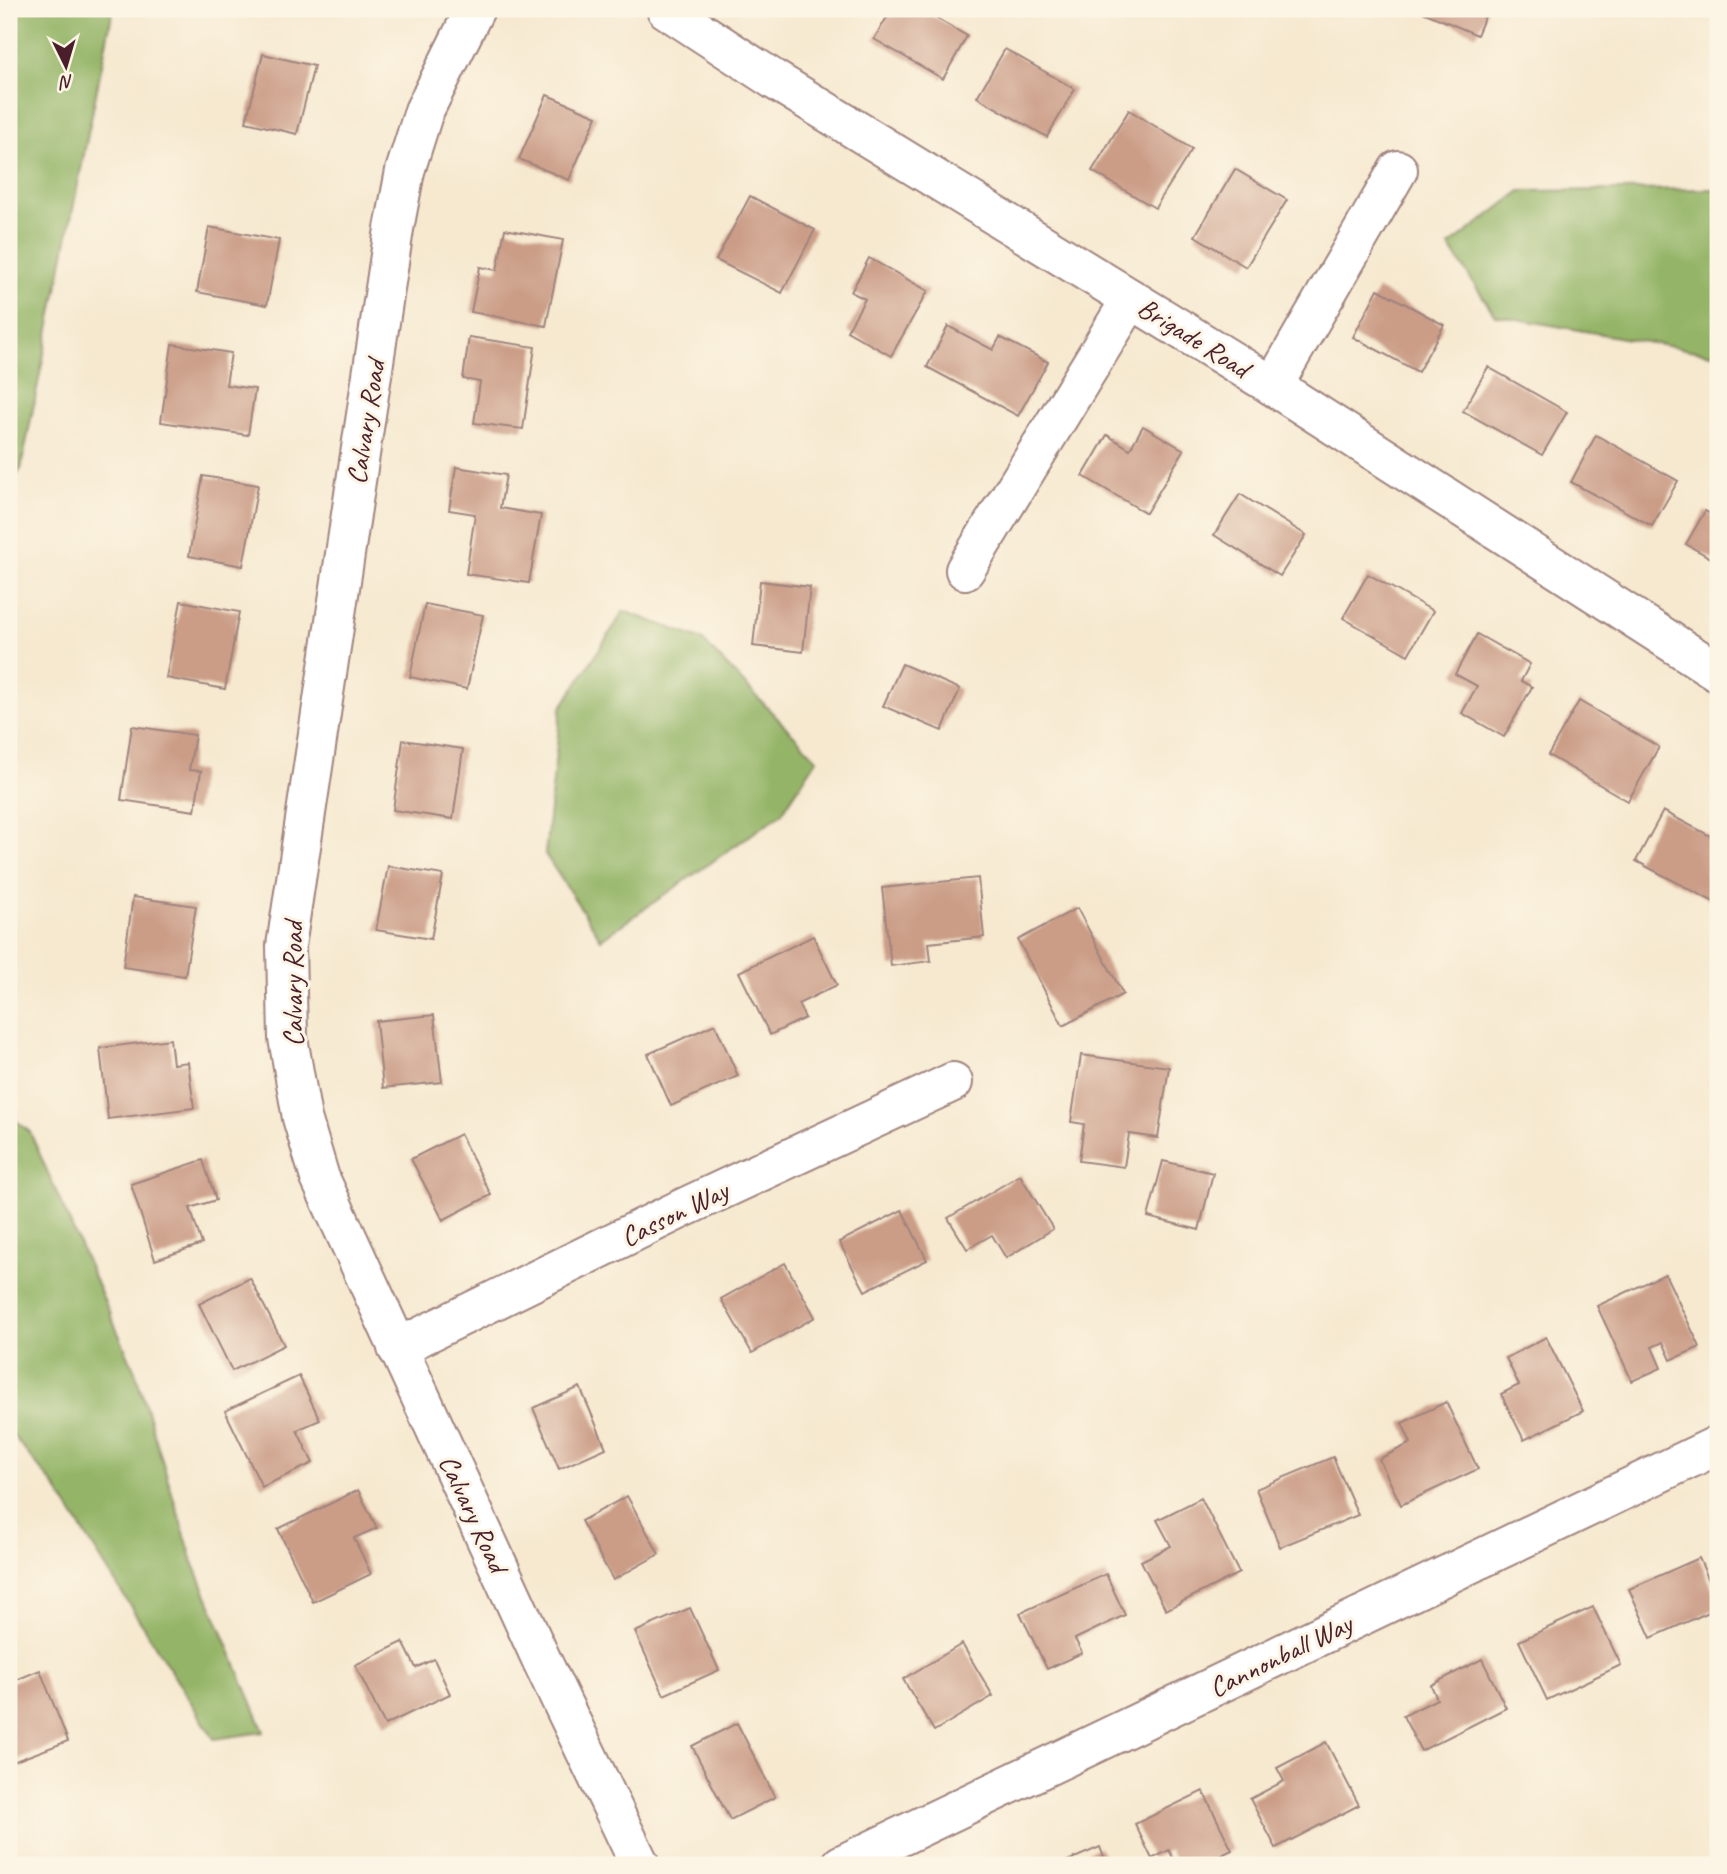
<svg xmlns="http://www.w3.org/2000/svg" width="1727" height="1874" font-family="Caveat,sans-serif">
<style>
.forest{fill:#94b568;stroke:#6f6a4a;stroke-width:2}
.building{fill:#cb9d87}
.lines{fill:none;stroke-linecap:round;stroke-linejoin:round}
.minor-casing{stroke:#a0847e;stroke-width:42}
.minor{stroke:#fff;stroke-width:38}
.labels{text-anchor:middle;stroke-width:6;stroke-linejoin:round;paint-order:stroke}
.street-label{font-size:28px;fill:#4a1f2b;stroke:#fcf5e5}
</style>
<rect width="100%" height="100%" fill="#fcf5e5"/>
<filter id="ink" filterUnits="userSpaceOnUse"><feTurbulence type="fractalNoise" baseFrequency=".0143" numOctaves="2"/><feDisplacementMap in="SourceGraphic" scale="14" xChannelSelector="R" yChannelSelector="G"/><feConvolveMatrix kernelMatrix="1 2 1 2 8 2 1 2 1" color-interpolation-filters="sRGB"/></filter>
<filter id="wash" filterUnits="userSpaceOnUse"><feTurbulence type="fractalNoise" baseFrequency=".00686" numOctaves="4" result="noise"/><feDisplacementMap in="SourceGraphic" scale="28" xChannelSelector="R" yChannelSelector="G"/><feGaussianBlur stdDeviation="1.57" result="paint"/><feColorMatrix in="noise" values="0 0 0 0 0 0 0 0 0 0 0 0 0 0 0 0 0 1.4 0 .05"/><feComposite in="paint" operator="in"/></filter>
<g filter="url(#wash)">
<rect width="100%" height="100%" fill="#f6e9d0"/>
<g class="forest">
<polygon points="9,9 113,9 21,469 9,485"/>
<polygon points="1718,189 1718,355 1495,315 1449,246 1521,191"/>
<polygon points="624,611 701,639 817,759 782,813 601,939 545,854 561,708"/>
<polygon points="9,1115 30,1132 135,1371 193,1562 264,1732 214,1739 56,1488 9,1431"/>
</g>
<g id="blocks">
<g class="building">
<polygon points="892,9 920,9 967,36 943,79 874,39"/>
<polygon points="1416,9 1488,9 1477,35"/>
<polygon points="1005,49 1075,89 1047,137 977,97"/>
<polygon points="263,54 314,66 297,134 246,122"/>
<polygon points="547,95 597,116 569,180 519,159"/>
<polygon points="1129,110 1192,149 1155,208 1092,171"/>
<polygon points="1235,169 1287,200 1246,267 1195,236"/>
<polygon points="750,196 815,230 782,293 716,260"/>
<polygon points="209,227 279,240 267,305 197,292"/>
<polygon points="505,229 563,240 546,326 471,312 480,267 497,270"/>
<polygon points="869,258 928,291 891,356 847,331 865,299 851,292"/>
<polygon points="1378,289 1444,325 1418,372 1353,337"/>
<polygon points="948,326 993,350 1000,337 1048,362 1018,416 927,367"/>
<polygon points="469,337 535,347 523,429 474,423 480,382 463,379"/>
<polygon points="172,344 231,353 226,385 255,389 248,435 161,422"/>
<polygon points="1488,367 1567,412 1542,455 1463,411"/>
<polygon points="1143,426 1184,450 1146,513 1083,476 1107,435 1130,449"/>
<polygon points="1596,435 1678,481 1652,526 1571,482"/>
<polygon points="456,467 506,475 500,508 541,515 529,583 466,574 475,514 449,510"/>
<polygon points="203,476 258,485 243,566 189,556"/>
<polygon points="1240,494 1306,535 1280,576 1214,535"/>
<polygon points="1705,511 1718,518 1718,562 1686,544"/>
<polygon points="1368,574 1433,611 1408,655 1343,618"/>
<polygon points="760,581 810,587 803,652 753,646"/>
<polygon points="181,601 239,612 225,689 166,678"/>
<polygon points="425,604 483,615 467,689 410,677"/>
<polygon points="1477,634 1530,664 1521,681 1532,687 1504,737 1462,713 1477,686 1455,674"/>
<polygon points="902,664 960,689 942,731 883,706"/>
<polygon points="1579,701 1659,747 1628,801 1548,755"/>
<polygon points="132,726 195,735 189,770 201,771 195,811 121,800"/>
<polygon points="403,740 463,749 453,819 393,810"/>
<polygon points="1663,811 1718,840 1718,893 1714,902 1636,861"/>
<polygon points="388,866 443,875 431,939 376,930"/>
<polygon points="978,878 984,937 929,943 931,961 891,966 882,888"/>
<polygon points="133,897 196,906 185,976 123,967"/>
<polygon points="1077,908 1123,994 1063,1026 1018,940"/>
<polygon points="813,936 837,985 798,1004 805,1018 770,1035 739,972"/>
<polygon points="434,1015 442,1082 383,1088 376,1021"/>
<polygon points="715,1024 738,1076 671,1106 648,1054"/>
<polygon points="170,1039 173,1064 188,1062 194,1108 108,1119 100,1048"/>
<polygon points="1081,1055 1169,1067 1158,1138 1129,1134 1124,1167 1079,1161 1084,1124 1071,1122"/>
<polygon points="460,1134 491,1195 443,1220 411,1159"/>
<polygon points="203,1160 216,1200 190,1208 202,1244 155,1260 131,1184"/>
<polygon points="1163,1161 1213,1173 1199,1230 1148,1217"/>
<polygon points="1020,1175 1053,1229 1006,1258 992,1235 967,1249 948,1218"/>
<polygon points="902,1210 927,1260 865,1291 839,1242"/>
<polygon points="785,1263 815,1317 752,1353 721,1299"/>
<polygon points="1665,1274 1700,1347 1671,1360 1663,1342 1652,1347 1661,1368 1632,1381 1597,1306"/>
<polygon points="250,1278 284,1345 232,1371 199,1304"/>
<polygon points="1546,1337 1583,1411 1524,1440 1501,1394 1519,1385 1506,1358"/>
<polygon points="299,1376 320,1420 297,1430 313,1463 262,1487 225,1411"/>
<polygon points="580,1387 606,1448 559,1469 533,1408"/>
<polygon points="1446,1402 1478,1469 1401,1505 1379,1459 1411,1443 1402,1423"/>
<polygon points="1333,1457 1358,1515 1280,1547 1256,1489"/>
<polygon points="358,1490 377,1528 354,1538 371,1574 313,1602 278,1529"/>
<polygon points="627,1496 659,1554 613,1580 581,1521"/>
<polygon points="1201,1498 1239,1573 1166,1610 1141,1561 1171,1546 1157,1520"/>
<polygon points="1699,1558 1718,1601 1718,1608 1651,1638 1629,1589"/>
<polygon points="1106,1574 1125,1615 1075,1639 1082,1653 1047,1669 1020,1613"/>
<polygon points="1593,1607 1621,1665 1547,1700 1519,1641"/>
<polygon points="690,1608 719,1670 664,1695 635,1632"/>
<polygon points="403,1642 416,1668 434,1659 450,1694 385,1725 355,1665"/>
<polygon points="962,1644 993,1696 934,1731 903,1679"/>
<polygon points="1482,1659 1506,1708 1421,1751 1403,1716 1437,1699 1431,1685"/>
<polygon points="40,1670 68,1741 10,1763 9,1683"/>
<polygon points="737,1723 775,1797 730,1820 692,1746"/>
<polygon points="1326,1742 1359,1805 1276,1848 1250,1799 1284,1781 1277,1768"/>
<polygon points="1203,1791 1232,1850 1201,1865 1177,1865 1169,1850 1152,1859 1135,1824"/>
<polygon points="1100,1847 1107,1865 1058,1865"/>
</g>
</g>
</g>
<g filter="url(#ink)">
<use href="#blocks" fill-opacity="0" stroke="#a0847e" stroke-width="2"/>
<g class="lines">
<g class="minor-casing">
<g id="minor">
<polyline points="475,9 424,111 405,171 394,229 286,946 288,1038 302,1118 320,1178 542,1661 640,1865"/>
<polyline points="666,9 773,79 1273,386 1718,672"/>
<polyline points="1273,386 1398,170"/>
<polyline points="965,570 1131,299"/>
<polyline points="397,1348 683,1208 953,1082"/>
<polyline points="841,1865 1718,1445"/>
</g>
</g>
<use href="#minor" class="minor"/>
</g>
</g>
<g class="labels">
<g class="street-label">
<text transform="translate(1194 337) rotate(32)" y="10">Brigade Road</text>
<text transform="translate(365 422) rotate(-81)" y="10">Calvary Road</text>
<text transform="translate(292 984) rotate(-90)" y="10">Calvary Road</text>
<text transform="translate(674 1213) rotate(-26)" y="10">Casson Way</text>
<text transform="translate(474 1513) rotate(65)" y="10">Calvary Road</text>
<text transform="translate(1280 1655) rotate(-26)" y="10">Cannonball Way</text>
</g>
</g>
<rect width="1727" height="1874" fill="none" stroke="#fcf5e5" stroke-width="35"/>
<g transform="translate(66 66) rotate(175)" stroke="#fcf5e5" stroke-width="5" paint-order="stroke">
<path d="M0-5L12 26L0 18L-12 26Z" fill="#4a1f2b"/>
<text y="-10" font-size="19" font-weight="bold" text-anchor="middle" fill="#4a1f2b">N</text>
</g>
</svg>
